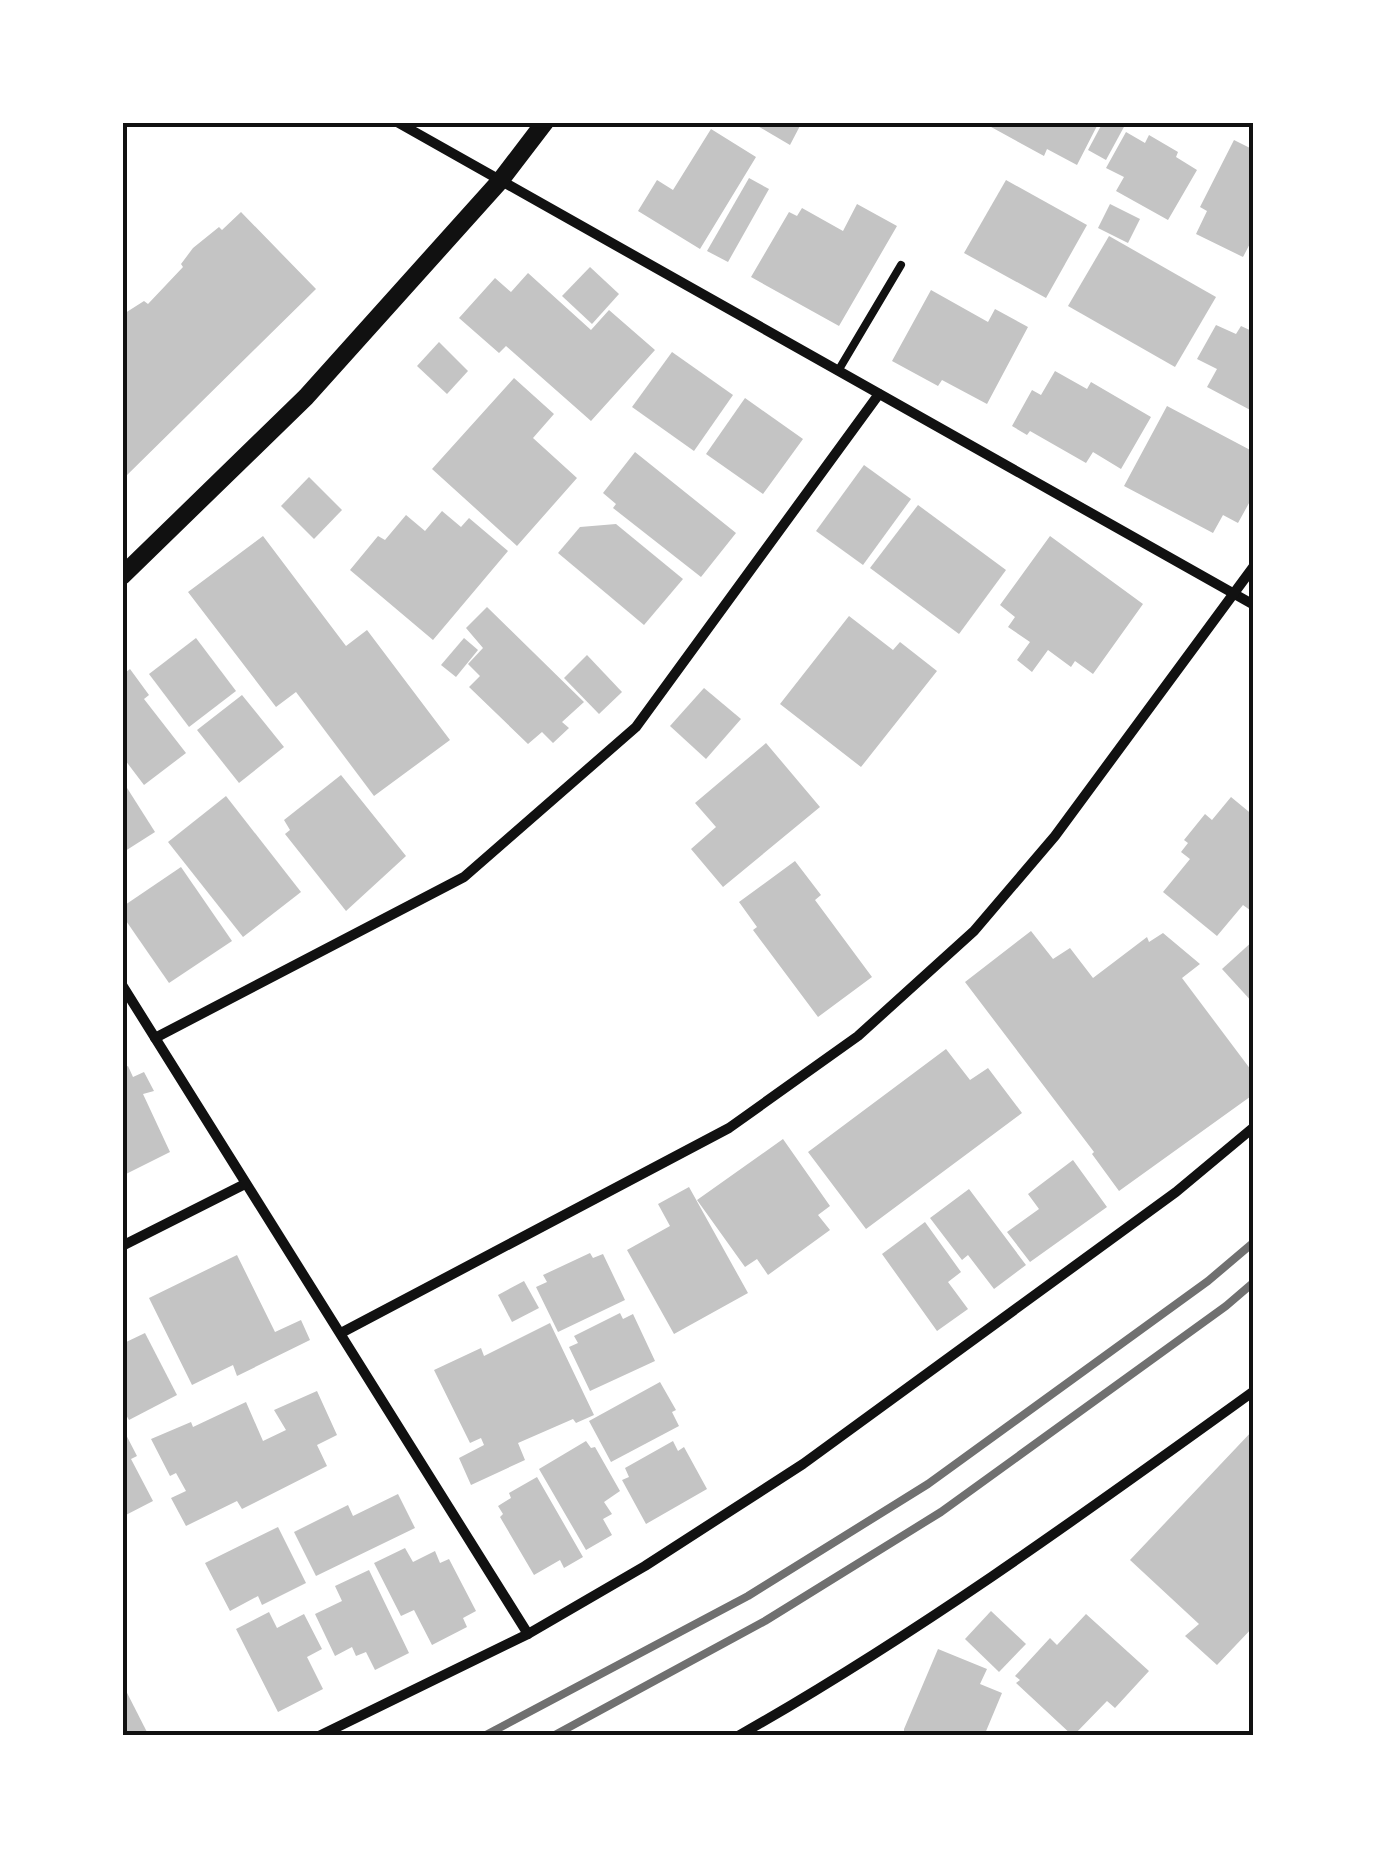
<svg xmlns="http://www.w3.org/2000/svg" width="1376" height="1858" font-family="'Noto Sans',sans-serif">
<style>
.building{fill:#c4c4c4}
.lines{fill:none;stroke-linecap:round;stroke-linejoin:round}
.service{stroke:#111;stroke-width:8}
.minor{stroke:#111;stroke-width:10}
.tertiary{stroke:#111;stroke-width:18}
.rail{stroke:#707070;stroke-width:8}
.neatline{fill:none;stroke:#111;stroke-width:4}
</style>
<rect width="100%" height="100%" fill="#fff"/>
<g class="building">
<polygon points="751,122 802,122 790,145"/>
<polygon points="982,122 1099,122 1077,165 1047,149 1044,156"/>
<polygon points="1103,122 1125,125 1106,160 1088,150"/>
<polygon points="711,129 756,157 700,249 638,211 657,180 673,190"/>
<polygon points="1126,132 1145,143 1149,135 1178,152 1176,157 1197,170 1168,220 1116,191 1124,177 1106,168"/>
<polygon points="1234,140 1254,150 1254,236 1243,257 1196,234 1207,211 1200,207"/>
<polygon points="749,178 769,189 728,262 707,251"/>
<polygon points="1006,180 1087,225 1046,298 964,253"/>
<polygon points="857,204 897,226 839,326 751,277 789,212 797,216 802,208 843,231"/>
<polygon points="1110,204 1140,219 1128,243 1098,228"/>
<polygon points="241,212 316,289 122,480 122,315 144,301 148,304 183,267 181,264 193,248 219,227 222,230"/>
<polygon points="1109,236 1216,297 1175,367 1068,306"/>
<polygon points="590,267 619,294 592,324 562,296"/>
<polygon points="528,273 591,330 609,310 655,350 591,421 506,346 499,353 459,318 495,278 511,292"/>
<polygon points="931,290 988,322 995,309 1028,327 987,404 942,380 938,386 892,361"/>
<polygon points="1216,325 1236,334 1241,326 1254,332 1254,412 1207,387 1217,369 1197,359"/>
<polygon points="439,342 468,371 447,394 417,366"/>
<polygon points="672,352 733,395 694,451 632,407"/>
<polygon points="1055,371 1087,389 1091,382 1151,417 1121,469 1093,452 1086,463 1030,431 1027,435 1012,426 1032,390 1041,395"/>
<polygon points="514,378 554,414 533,438 577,478 517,546 432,469"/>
<polygon points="745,398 803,439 763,494 706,454"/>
<polygon points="1167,406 1254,452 1254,494 1238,523 1223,515 1213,533 1124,486"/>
<polygon points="635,452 736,533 701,577 613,508 616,504 603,493"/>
<polygon points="864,465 911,499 863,565 816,531"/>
<polygon points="309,477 342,510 314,539 281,506"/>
<polygon points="918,505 1006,570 959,634 870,568"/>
<polygon points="442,511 461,527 469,518 508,551 433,640 350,570 378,536 385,540 406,515 425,531"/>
<polygon points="616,524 683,579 644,625 558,553 580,527"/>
<polygon points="263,536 346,646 367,630 450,740 374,796 296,692 276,707 188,592"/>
<polygon points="1050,536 1143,604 1093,674 1075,661 1071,667 1048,650 1032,672 1017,660 1030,642 1008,627 1015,617 1000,605"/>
<polygon points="487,607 584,702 562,722 569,728 553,743 542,732 528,744 469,687 480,676 468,664 483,648 466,628"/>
<polygon points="849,616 893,650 900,642 937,671 861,767 780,704"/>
<polygon points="196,638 236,691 189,727 149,674"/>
<polygon points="464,638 478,650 456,677 441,665"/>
<polygon points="587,655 622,692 599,714 564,678"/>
<polygon points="130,669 149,695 144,699 186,753 144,785 122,756 122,675"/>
<polygon points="704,688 741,719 706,759 670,726"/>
<polygon points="242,695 284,747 239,783 197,730"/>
<polygon points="766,743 820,807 723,887 691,849 716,827 695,803"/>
<polygon points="341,775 406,856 346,911 285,834 290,830 284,820"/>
<polygon points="122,780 155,832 122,853"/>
<polygon points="226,796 301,892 243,937 168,842"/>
<polygon points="1231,797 1254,816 1254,913 1243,905 1217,936 1163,892 1190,859 1181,852 1188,843 1184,840 1205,814 1212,820"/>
<polygon points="795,861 821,895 815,900 872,977 818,1017 753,930 757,927 739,902"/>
<polygon points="181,867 232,941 169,983 122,915 122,907"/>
<polygon points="1031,931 1053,959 1070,948 1093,978 1147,937 1149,942 1163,933 1200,964 1182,978 1254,1074 1254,1094 1119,1191 1092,1154 1094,1152 965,982"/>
<polygon points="1254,940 1254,1004 1222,969"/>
<polygon points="946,1049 970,1080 988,1068 1022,1113 866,1229 808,1152"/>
<polygon points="128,1066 133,1077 144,1072 154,1091 143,1094 170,1152 122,1176 122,1069"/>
<polygon points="783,1139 830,1206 818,1215 830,1230 768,1275 757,1259 745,1267 697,1200"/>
<polygon points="1073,1160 1107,1207 1030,1262 1007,1232 1039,1209 1028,1194"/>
<polygon points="689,1187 748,1293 674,1334 627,1250 670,1226 658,1204"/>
<polygon points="969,1189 1026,1265 994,1289 968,1255 962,1260 930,1218"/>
<polygon points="925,1222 961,1272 948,1282 968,1309 937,1331 882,1254"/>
<polygon points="590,1253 593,1258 603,1254 625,1300 558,1332 536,1287 547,1282 543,1275"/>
<polygon points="237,1255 275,1332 301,1320 310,1340 237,1376 233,1365 192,1385 149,1298"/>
<polygon points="524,1281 539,1308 512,1322 498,1295"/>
<polygon points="620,1313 623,1319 633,1314 655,1361 590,1391 569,1347 578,1343 574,1336"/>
<polygon points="550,1323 594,1415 576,1423 573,1419 518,1443 525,1460 471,1485 459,1458 484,1445 481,1438 470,1443 434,1370 481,1348 484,1356"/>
<polygon points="145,1333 177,1395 129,1420 122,1408 122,1344"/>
<polygon points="660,1382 676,1410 672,1412 679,1426 611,1462 589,1421"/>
<polygon points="317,1391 337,1435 317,1445 327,1466 242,1509 237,1501 186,1526 171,1498 186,1491 176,1473 170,1476 151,1439 191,1422 193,1427 246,1402 263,1441 286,1430 274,1410"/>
<polygon points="122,1427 137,1456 131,1459 153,1501 122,1517"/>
<polygon points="1254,1429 1254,1626 1217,1665 1185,1636 1199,1624 1130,1560"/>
<polygon points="586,1441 591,1448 595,1447 620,1491 604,1502 612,1514 603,1519 612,1535 586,1550 539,1469"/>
<polygon points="673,1441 678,1451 684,1447 707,1489 646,1524 622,1480 629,1477 625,1468"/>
<polygon points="537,1477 583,1557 564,1568 560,1560 534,1575 500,1517 503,1514 498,1506 511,1498 509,1493"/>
<polygon points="398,1494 415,1528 316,1576 294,1532 348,1505 353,1516"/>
<polygon points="278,1527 306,1583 262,1605 258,1596 230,1611 205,1563"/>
<polygon points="405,1548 413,1562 435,1551 440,1563 449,1559 476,1611 463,1618 467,1627 432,1645 414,1610 401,1616 374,1563"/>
<polygon points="369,1570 409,1653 375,1670 366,1652 356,1656 352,1647 335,1656 315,1614 342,1601 335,1586"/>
<polygon points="991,1611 1026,1644 999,1672 965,1639"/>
<polygon points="269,1612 277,1628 304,1614 322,1649 307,1657 323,1689 278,1712 236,1629"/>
<polygon points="1086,1614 1149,1671 1115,1708 1107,1701 1073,1736 1016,1683 1020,1680 1015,1676 1050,1638 1057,1645"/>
<polygon points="938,1649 987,1669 980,1684 1002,1693 984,1736 904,1736 904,1729"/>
<polygon points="122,1683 149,1736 122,1736"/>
</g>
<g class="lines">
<polyline class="service" points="838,371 901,265"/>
<g class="minor">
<polyline points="397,122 1254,605"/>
<polyline points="122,985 528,1634"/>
<polyline points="155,1038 464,877 636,727 879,394"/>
<polyline points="122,1246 245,1184"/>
<polyline points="341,1333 729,1128 858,1036 974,931 1055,836 1254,566"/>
<polyline points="319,1736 528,1634 645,1566 803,1464 1176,1192 1254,1127"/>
<path d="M738,1736C918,1634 1086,1512 1254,1391"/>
</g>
<polyline class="tertiary" points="122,576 306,397 500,181 545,122"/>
<g class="rail">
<polyline points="484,1736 748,1596 928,1484 1208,1281 1254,1242"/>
<polyline points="553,1736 765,1621 941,1512 1226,1306 1254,1282"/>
</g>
</g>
<rect width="1376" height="1858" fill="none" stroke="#ffffff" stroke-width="250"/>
<rect x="125" y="125" width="1126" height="1608" class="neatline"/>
</svg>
